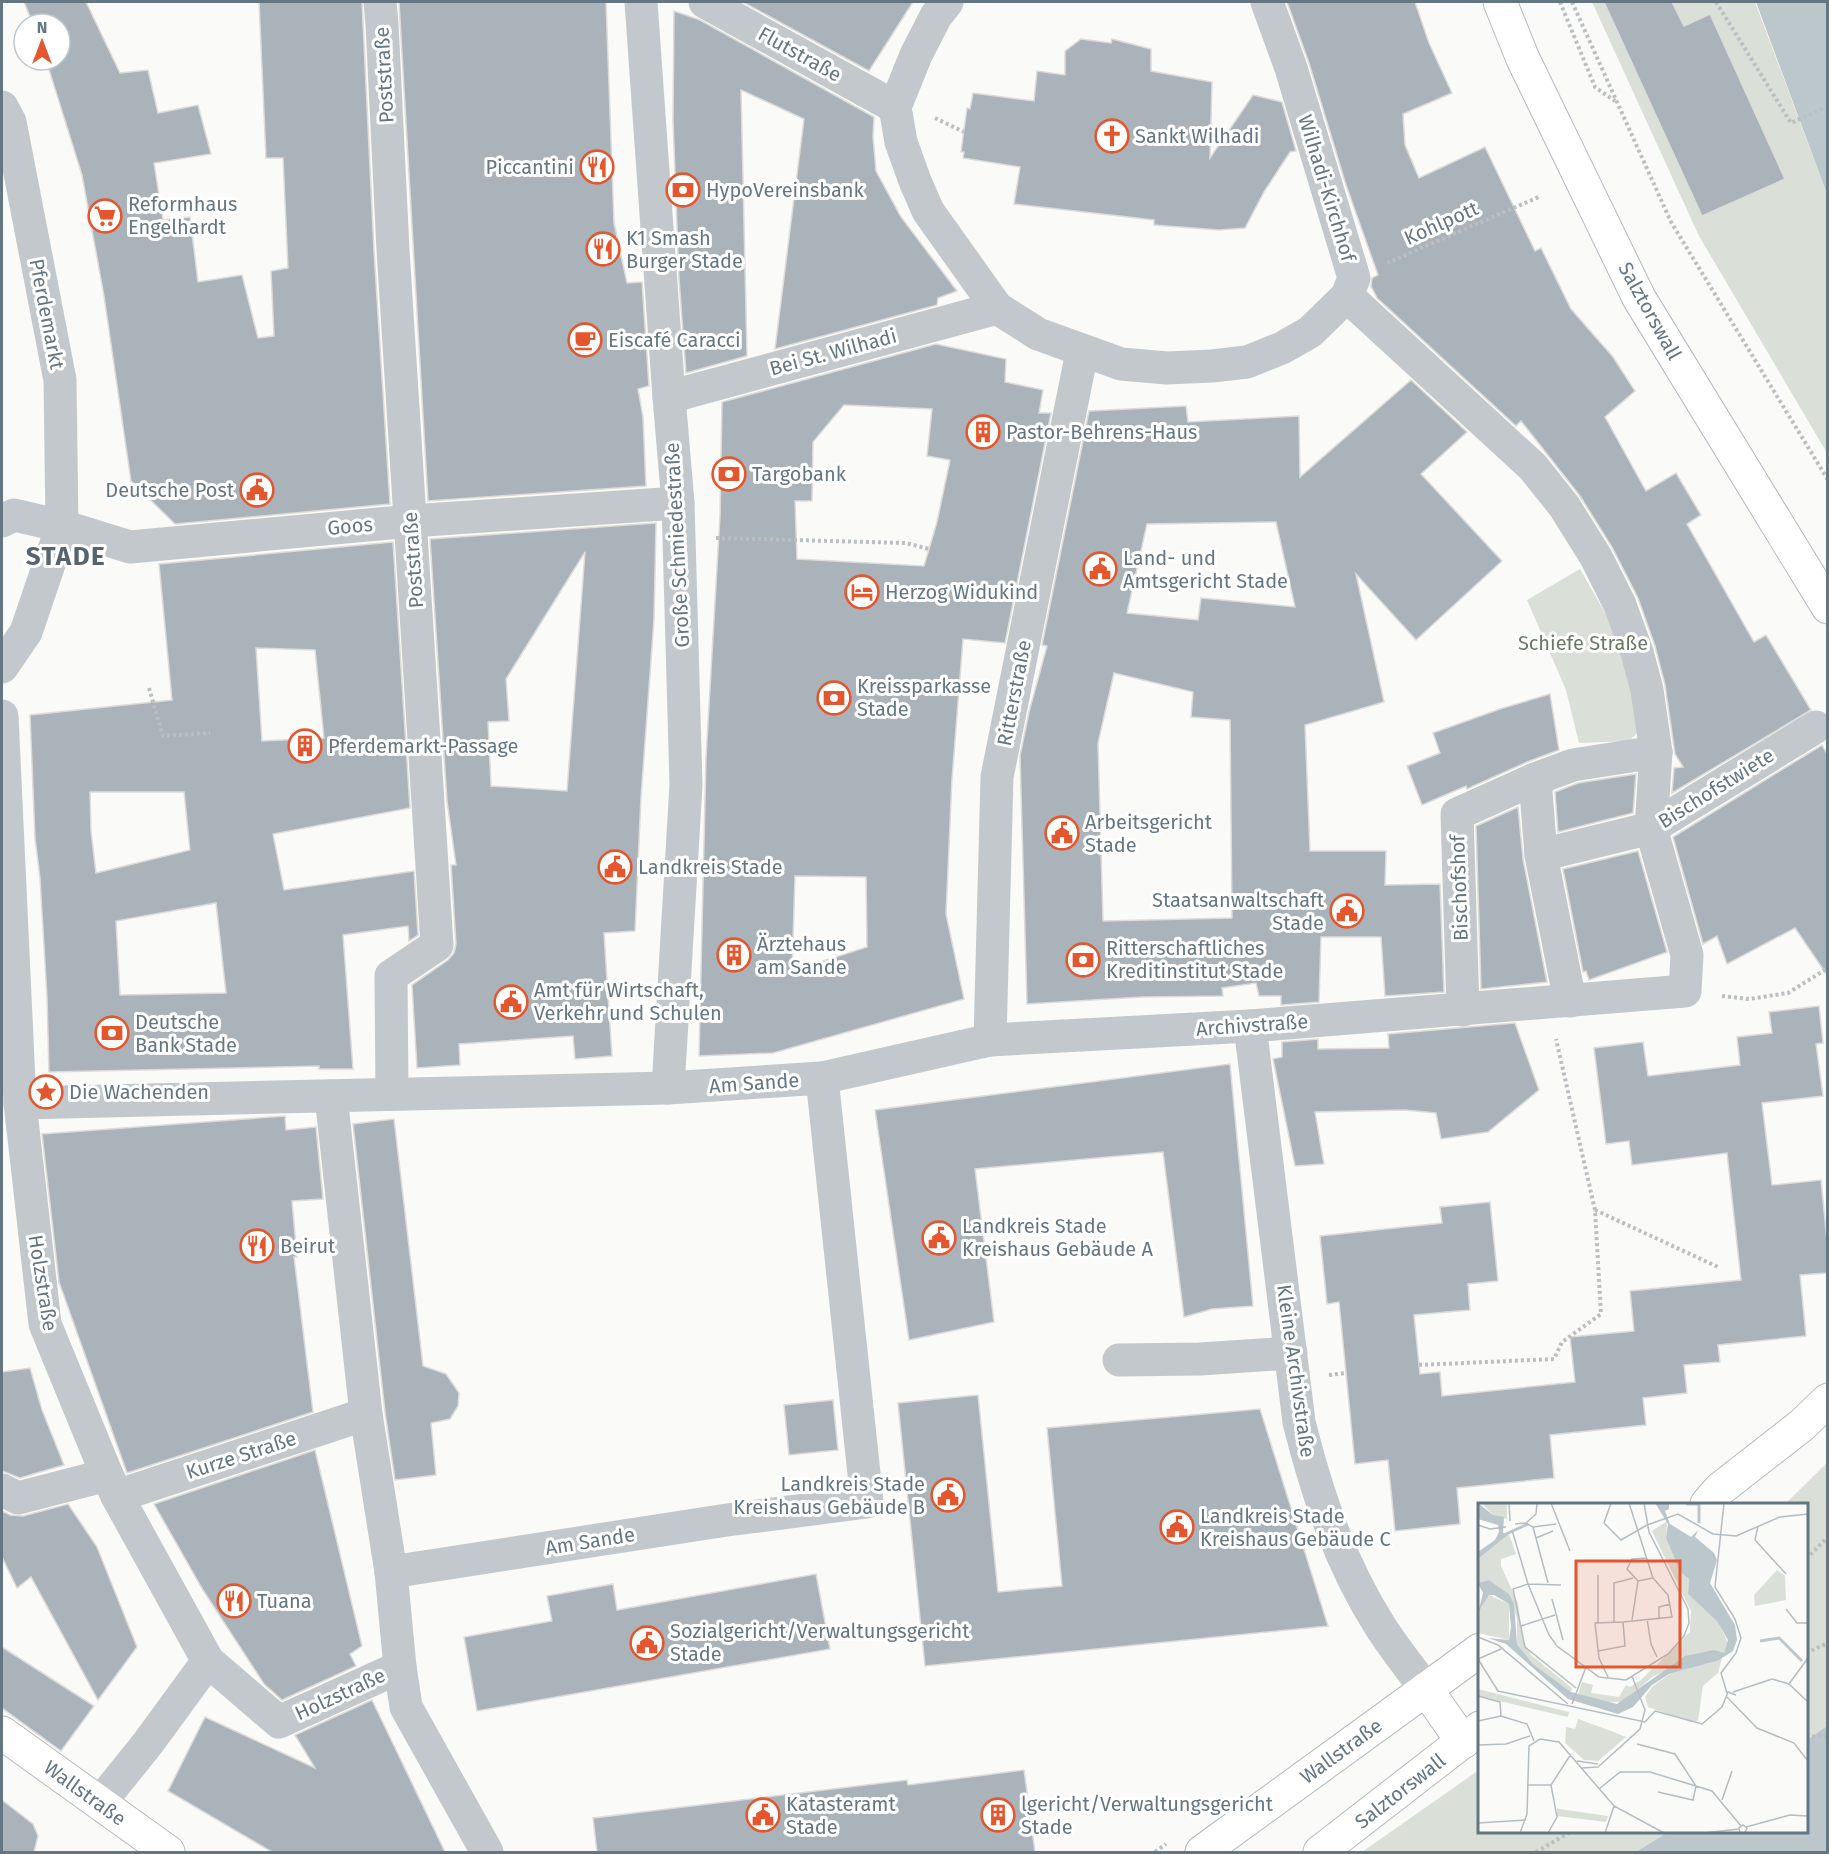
<svg xmlns="http://www.w3.org/2000/svg" width="1829" height="1854" font-family="'Fira Sans',sans-serif">
<style>
.green{fill:#dadfd7}
.water{fill:#bbc7cb}
.building{fill:#aab3b9;stroke:#dcdcda;stroke-width:1.5;fill-rule:evenodd}
.lines{fill:none;stroke-linecap:round;stroke-linejoin:round}
.major-casing{stroke:#b5babe;stroke-width:35}
.path{stroke:#bbbfc2;stroke-width:4;stroke-dasharray:3 3;stroke-linecap:butt}
.minor{stroke:#c3c8cc;stroke-width:33}
.major{stroke:#fff;stroke-width:33}
.labels{text-anchor:middle;stroke-width:6;stroke-linejoin:round;paint-order:stroke}
.street-label{font-size:20px;fill:#657683;stroke:#fff}
.poi-label{font-size:20px;fill:#657683;stroke:#fff;text-anchor:start}
.park-label{font-size:20px;fill:#687a64;stroke:#fff}
.district-label{font-size:26px;font-weight:bold;letter-spacing:1.5px;fill:#57646e;stroke:#fff}
.inset-river{fill:none;stroke:#bbc7cb;stroke-width:3}
.inset-road{fill:none;stroke:#b5bdc2;stroke-width:1.5}
.view{fill:#e4572e;fill-opacity:0.15;stroke:#e4572e;stroke-width:3}
.inset-edge{fill:none;stroke:#657683;stroke-width:3}
</style>
<rect width="100%" height="100%" fill="#fafaf8"/>
<g class="green">
<polygon points="1592,2 1755,2 1827,194 1827,453 1699,236"/>
<polygon points="1580,569 1616,632 1630,677 1638,732 1629,741 1579,743 1566,690 1527,600"/>
<polygon points="1827,1463 1827,1726 1807,1740 1806,1504 1785,1504"/>
<polygon points="1479,1770 1480,1832 1668,1832 1636,1852 1362,1852"/>
</g>
<g class="water">
<polygon points="1756,2 1827,2 1827,194"/>
<polygon points="1827,1726 1827,1852 1636,1852 1668,1832 1806,1832 1807,1740"/>
</g>
<g class="building">
<polygon points="24,2 86,2 120,73 148,70 158,113 198,105 211,154 154,163 163,220 190,217 198,282 242,275 258,338 274,336 271,271 288,268 283,158 266,158 259,2 362,2 374,251 390,504 175,524 131,481 104,296 82,175 46,60 60,60 60,24 33,24"/>
<polygon points="399,2 606,2 614,223 627,283 642,282 649,386 638,389 643,417 646,486 428,501"/>
<polygon points="743,2 913,2 869,71"/>
<polygon points="1287,2 1415,2 1429,43 1452,93 1403,114 1405,145 1419,178 1485,147 1535,251 1541,248 1571,309 1613,357 1635,391 1605,417 1646,491 1676,473 1701,515 1687,524 1754,642 1766,635 1811,710 1672,793 1674,768 1683,767 1675,754 1665,685 1655,646 1638,598 1612,547 1580,496 1521,421 1516,426 1377,298 1371,286 1372,278 1378,275 1346,185 1309,63"/>
<polygon points="1604,2 1672,2 1684,26 1710,14 1785,179 1702,216"/>
<polygon points="674,11 700,20 874,117 873,137 876,171 901,217 957,291 938,298 937,305 775,349 804,119 741,90 747,356 686,373 679,279 673,120"/>
<polygon points="1081,39 1111,43 1112,39 1151,49 1151,71 1212,82 1210,158 1253,95 1282,102 1296,151 1290,152 1264,192 1245,228 1219,230 1154,225 1154,220 1014,204 1020,167 963,158 964,152 961,152 963,137 967,108 970,109 973,93 1034,101 1037,71 1065,75 1065,51"/>
<path d="M936,344L1006,359L1005,382L1043,390L1039,413H1051L1005,643L963,639L952,779L946,914L964,999L773,1053L699,1056L706,757L720,516L722,402ZM844,405L932,409L927,456L950,460L937,522L924,566L797,559L795,501H812L813,442ZM795,876L866,877L867,947L792,971Z"/>
<path d="M1411,380L1467,432L1421,474L1502,561L1416,640L1356,574L1384,702L1305,725L1310,851H1386L1385,885L1440,884L1444,992L1385,996L1381,937H1321L1319,1002L1281,1005V996H1259L1256,983L1222,988L1223,996L1142,997L1027,1004L1020,756L1029,712L1047,646L1042,645L1089,411L1186,406L1188,422L1299,416L1300,477ZM1276,522L1295,607L1201,598L1198,620L1127,613L1147,524ZM1114,673L1193,692L1191,717L1230,720L1232,918L1103,921L1098,743Z"/>
<path d="M656,523L654,619L641,797L635,931L604,933L612,1056L575,1059L573,1036L459,1044L460,1065L417,1068L412,985L448,960L454,953L456,944L451,865H456L447,801L430,539ZM585,552L567,791L491,786L488,722L509,721L506,679Z"/>
<path d="M393,542L410,808L273,834L284,890L414,871L418,935L409,941L408,926L343,935L353,1069H319V1066L49,1072L47,997L40,878L35,838L30,715L172,700L159,564ZM256,648L315,650L324,738L262,741ZM90,792H184L190,850L96,873L91,831ZM216,903L226,993L120,995L116,921Z"/>
<polygon points="1550,694 1559,750 1527,762 1467,789 1466,786 1422,805 1407,766 1440,753 1433,733 1500,709"/>
<polygon points="1822,745 1827,754 1827,975 1795,928 1727,964 1717,936 1703,944 1673,837"/>
<polygon points="1636,774 1633,813 1558,832 1555,792 1578,783"/>
<polygon points="1518,807 1523,859 1547,982 1481,989 1476,826"/>
<polygon points="1638,851 1667,952 1589,980 1586,971 1583,972 1563,869"/>
<polygon points="1819,1006 1823,1043 1816,1044 1823,1096 1762,1103 1772,1185 1821,1180 1827,1241 1827,1273 1800,1275 1806,1336 1718,1345 1720,1362 1684,1365 1687,1393 1643,1398 1646,1425 1550,1435 1554,1478 1457,1488 1460,1524 1395,1531 1388,1460 1355,1464 1339,1302 1327,1304 1320,1236 1442,1223 1440,1207 1490,1202 1498,1281 1468,1284 1470,1310 1414,1315 1420,1374 1440,1372 1442,1396 1575,1382 1570,1337 1634,1331 1630,1291 1741,1280 1727,1153 1632,1165 1629,1141 1606,1144 1594,1048 1643,1042 1648,1076 1740,1065 1737,1037 1772,1033 1769,1012"/>
<polygon points="1515,1023 1539,1090 1488,1132 1441,1139 1436,1113 1405,1110 1315,1112 1324,1164 1295,1166 1273,1059 1282,1057 1282,1042 1318,1039 1318,1049 1389,1048 1388,1034"/>
<polygon points="1230,1064 1253,1306 1212,1309 1184,1317 1163,1152 975,1169 994,1322 909,1340 875,1110"/>
<polygon points="285,1116 286,1130 316,1127 323,1199 292,1201 297,1257 294,1257 313,1412 127,1473 59,1282 42,1134"/>
<polygon points="394,1119 423,1366 446,1374 459,1393 458,1406 450,1419 431,1423 436,1475 395,1480 385,1412 353,1124"/>
<polygon points="30,1368 42,1410 64,1465 20,1478 2,1471 2,1372"/>
<polygon points="978,1395 998,1592 1062,1586 1047,1428 1260,1409 1328,1626 925,1666 898,1403"/>
<polygon points="833,1400 838,1450 789,1455 784,1405"/>
<polygon points="315,1450 362,1646 350,1654 356,1666 282,1700 264,1684 203,1590 154,1504"/>
<polygon points="68,1504 97,1547 137,1647 98,1700 31,1577 17,1588 2,1557 2,1511 10,1515 23,1516"/>
<polygon points="816,1574 830,1649 477,1711 464,1637 552,1621 547,1596 613,1584 617,1610"/>
<polygon points="2,1647 94,1706 61,1751 2,1708"/>
<polygon points="372,1700 445,1852 272,1852 168,1791 205,1717 315,1768 295,1735"/>
<polygon points="1024,1770 1035,1852 597,1852 593,1818 907,1780 908,1785"/>
<polygon points="2,1800 33,1824 38,1836 34,1852 2,1852"/>
</g>
<g class="lines">
<g class="major-casing">
<g id="major">
<polyline points="1500,2 1523,59 1639,298 1828,607"/>
<polyline points="1707,1504 1720,1489 1802,1425 1828,1400"/>
<polyline points="1426,1689 1463,1742"/>
<polyline points="2,1733 168,1852"/>
<polyline points="1202,1852 1480,1650"/>
<polyline points="1320,1852 1480,1728"/>
</g>
</g>
<g class="path">
<polyline points="1560,2 1595,87 1615,101"/>
<polyline points="1572,2 1671,222 1828,480"/>
<polyline points="1716,2 1791,123 1828,106"/>
<polyline points="935,118 964,132"/>
<polyline points="1387,263 1541,196"/>
<polyline points="716,538 906,543 929,549"/>
<polyline points="149,688 163,736 210,733"/>
<polyline points="1722,996 1749,999 1788,993 1828,968"/>
<polyline points="1595,1210 1718,1267"/>
<polyline points="1419,1365 1554,1359 1562,1342 1601,1314 1595,1210 1556,1039"/>
<polyline points="1329,1375 1346,1373"/>
<polyline points="1806,1559 1828,1537"/>
<polyline points="1806,1653 1828,1643"/>
<polyline points="1806,1737 1828,1736"/>
<polyline points="1155,1852 1166,1844"/>
<polyline points="1536,1852 1570,1832"/>
</g>
<g class="minor">
<polyline points="380,2 382,24 393,250 437,945 391,976 392,1094"/>
<polyline points="641,2 669,397 678,503 686,785 668,1088"/>
<polyline points="705,2 895,107"/>
<polyline points="947,2 936,16 916,55 895,107 901,142 915,181 928,211 997,308 1038,334 1121,364 1167,368 1212,366 1247,362 1282,348 1310,332 1347,296 1354,278 1291,68 1267,2"/>
<polyline points="2,107 10,122 60,380 62,526 26,632 2,667"/>
<polyline points="669,397 997,308"/>
<polyline points="2,521 14,515 62,526 130,547 411,521 678,503"/>
<polyline points="2,716 20,1103 45,1324 107,1475 117,1496 208,1661 279,1722 400,1667"/>
<polyline points="1535,779 1541,855 1570,1001"/>
<polyline points="1541,855 1651,828 1816,727"/>
<polyline points="1463,1010 1457,814 1535,779 1573,765 1656,752"/>
<path d="M1250,1026L1299,1422C1317,1494 1340,1563 1380,1626C1394,1648 1410,1668 1426,1689"/>
<polyline points="990,1040 997,777 1082,352"/>
<polyline points="822,1078 990,1040 1250,1026 1685,991 1687,955 1651,828 1656,752 1647,690 1637,652 1620,605 1596,557 1564,506 1533,467 1347,296"/>
<polyline points="331,1096 366,1414 391,1572 400,1667 406,1707 487,1852"/>
<polyline points="20,1103 668,1088 822,1078 867,1502 727,1520 391,1572"/>
<polyline points="1119,1360 1200,1359 1291,1353"/>
<polyline points="2,1490 18,1498 107,1475"/>
<polyline points="117,1496 366,1414"/>
<polyline points="99,1804 148,1743 208,1661"/>
</g>
<use href="#major" class="major"/>
</g>
<defs>
<g id="church-ring" transform="scale(1.725)"><circle r="9.5" fill="#fff" stroke="#e4572e" stroke-width="1.5"/><path d="M-1.2-6h2.4v3.5h3.3v2.4h-3.3V6h-2.4V-.1h-3.3v-2.4h3.3Z" fill="#e4572e"/></g>
<g id="restaurant-ring" transform="scale(1.725)"><circle r="9.5" fill="#fff" stroke="#e4572e" stroke-width="1.5"/><path d="M-5-6h1v4h1v-4h1v4h1v-4h1v5L-1.5 .5V6h-2V.5L-5-1ZM5-6V6H3V1.5H1.5Q1.5-4 5-6Z" fill="#e4572e"/></g>
<g id="bank-ring" transform="scale(1.725)"><circle r="9.5" fill="#fff" stroke="#e4572e" stroke-width="1.5"/><path d="M-6-4H6V4H-6ZM0-2.3a2.3 2.3 0 1 0 0 4.6a2.3 2.3 0 1 0 0-4.6Z" fill="#e4572e"/></g>
<g id="supermarket-ring" transform="scale(1.725)"><circle r="9.5" fill="#fff" stroke="#e4572e" stroke-width="1.5"/><path d="M-6-5.5h2.5l.6 2H6L4.5 2H-2.5L-4.4-4H-6ZM-1.5 3.2a1.3 1.3 0 1 0 .1 0ZM3 3.2a1.3 1.3 0 1 0 .1 0Z" fill="#e4572e"/></g>
<g id="cafe-ring" transform="scale(1.725)"><circle r="9.5" fill="#fff" stroke="#e4572e" stroke-width="1.5"/><path d="M-5.5-4.5H6V0H3Q3 3.5 0 3.5H-2.5Q-5.5 3.5-5.5 0ZM3-3.2v2h1.7v-2ZM-6 4.5H4V6H-6Z" fill="#e4572e"/></g>
<g id="building-ring" transform="scale(1.725)"><circle r="9.5" fill="#fff" stroke="#e4572e" stroke-width="1.5"/><path d="M-4-6H4V6H1V3H-1V6H-4ZM-2.5-4.3h1.7v1.8h-1.7ZM.8-4.3h1.7v1.8H.8ZM-2.5-1h1.7V.8h-1.7ZM.8-1h1.7V.8H.8Z" fill="#e4572e"/></g>
<g id="civic-ring" transform="scale(1.725)"><circle r="9.5" fill="#fff" stroke="#e4572e" stroke-width="1.5"/><path d="M-.6-6.5H3V-4.5H.6V-3L4-1V1h2V6H-6V1h2V-1L-.6-3ZM-1.2 2.5V6h2.4V2.5Z" fill="#e4572e"/></g>
<g id="hotel-ring" transform="scale(1.725)"><circle r="9.5" fill="#fff" stroke="#e4572e" stroke-width="1.5"/><path d="M-6-4.5h1.5V1H6V5H4.5V3h-9V5H-6ZM-4 0a1.8 1.8 0 1 1 3.6 0ZM.5 0V-2.5h3Q6-2.5 6 0Z" fill="#e4572e"/></g>
<g id="sight-ring" transform="scale(1.725)"><circle r="9.5" fill="#fff" stroke="#e4572e" stroke-width="1.5"/><path d="M0-6L1.8-2.2L6-1.7L2.9 1.2L3.7 5.4L0 3.3L-3.7 5.4L-2.9 1.2L-6-1.7L-1.8-2.2Z" fill="#e4572e"/></g>
</defs>
<g fill-rule="evenodd">
<use href="#church-ring" x="1112" y="136"/>
<use href="#restaurant-ring" x="597" y="167"/>
<use href="#bank-ring" x="683" y="190"/>
<use href="#supermarket-ring" x="105" y="216"/>
<use href="#restaurant-ring" x="603" y="249"/>
<use href="#cafe-ring" x="585" y="340"/>
<use href="#building-ring" x="983" y="432"/>
<use href="#bank-ring" x="729" y="474"/>
<use href="#civic-ring" x="257" y="490"/>
<use href="#civic-ring" x="1100" y="569"/>
<use href="#hotel-ring" x="862" y="592"/>
<use href="#bank-ring" x="834" y="698"/>
<use href="#building-ring" x="305" y="746"/>
<use href="#civic-ring" x="1062" y="833"/>
<use href="#civic-ring" x="615" y="867"/>
<use href="#civic-ring" x="1347" y="911"/>
<use href="#building-ring" x="734" y="955"/>
<use href="#bank-ring" x="1083" y="960"/>
<use href="#civic-ring" x="511" y="1002"/>
<use href="#bank-ring" x="112" y="1033"/>
<use href="#sight-ring" x="46" y="1092"/>
<use href="#civic-ring" x="939" y="1238"/>
<use href="#restaurant-ring" x="257" y="1246"/>
<use href="#civic-ring" x="948" y="1495"/>
<use href="#civic-ring" x="1177" y="1527"/>
<use href="#restaurant-ring" x="234" y="1601"/>
<use href="#civic-ring" x="647" y="1643"/>
<use href="#civic-ring" x="763" y="1815"/>
<use href="#building-ring" x="998" y="1815"/>
</g>
<g class="labels">
<g class="street-label">
<text transform="translate(800 54) rotate(29)" y="7">Flutstraße</text>
<text transform="translate(384 75) rotate(-93)" y="7">Poststraße</text>
<text transform="translate(1327 188) rotate(73)" y="7">Wilhadi-Kirchhof</text>
<text transform="translate(1441 223) rotate(-24)" y="7">Kohlpott</text>
<text transform="translate(1650 311) rotate(61)" y="7">Salztorswall</text>
<text transform="translate(47 314) rotate(79)" y="7">Pferdemarkt</text>
<text transform="translate(833 352) rotate(-15)" y="7">Bei St. Wilhadi</text>
<text transform="translate(350 526) rotate(-5)" y="7">Goos</text>
<text transform="translate(677 545) rotate(-93)" y="7">Große Schmiedestraße</text>
<text transform="translate(413 560) rotate(-94)" y="7">Poststraße</text>
<text transform="translate(1014 693) rotate(-79)" y="7">Ritterstraße</text>
<text transform="translate(1716 788) rotate(-32)" y="7">Bischofstwiete</text>
<text transform="translate(1459 888) rotate(-92)" y="7">Bischofshof</text>
<text transform="translate(1252 1025) rotate(-4)" y="7">Archivstraße</text>
<text transform="translate(754 1083) rotate(-4)" y="7">Am Sande</text>
<text transform="translate(43 1283) rotate(81)" y="7">Holzstraße</text>
<text transform="translate(1296 1371) rotate(82)" y="7">Kleine Archivstraße</text>
<text transform="translate(241 1455) rotate(-18)" y="7">Kurze Straße</text>
<text transform="translate(590 1541) rotate(-9)" y="7">Am Sande</text>
<text transform="translate(340 1694) rotate(-25)" y="7">Holzstraße</text>
<text transform="translate(1341 1751) rotate(-36)" y="7">Wallstraße</text>
<text transform="translate(1400 1791) rotate(-38)" y="7">Salztorswall</text>
<text transform="translate(85 1793) rotate(36)" y="7">Wallstraße</text>
</g>
<g class="poi-label">
<text x="1135" y="143">Sankt Wilhadi</text>
<text x="574" y="174" text-anchor="end">Piccantini</text>
<text x="706" y="197">HypoVereinsbank</text>
<text x="128" y="211">Reformhaus<tspan x="128" dy="23">Engelhardt</tspan></text>
<text x="626" y="245">K1 Smash<tspan x="626" dy="23">Burger Stade</tspan></text>
<text x="608" y="347">Eiscafé Caracci</text>
<text x="1006" y="439">Pastor-Behrens-Haus</text>
<text x="752" y="481">Targobank</text>
<text x="234" y="497" text-anchor="end">Deutsche Post</text>
<text x="1123" y="565">Land- und<tspan x="1123" dy="23">Amtsgericht Stade</tspan></text>
<text x="885" y="599">Herzog Widukind</text>
<text x="857" y="693">Kreissparkasse<tspan x="857" dy="23">Stade</tspan></text>
<text x="328" y="753">Pferdemarkt-Passage</text>
<text x="1085" y="829">Arbeitsgericht<tspan x="1085" dy="23">Stade</tspan></text>
<text x="638" y="874">Landkreis Stade</text>
<text x="1324" y="907" text-anchor="end">Staatsanwaltschaft<tspan x="1324" dy="23">Stade</tspan></text>
<text x="757" y="951">Ärztehaus<tspan x="757" dy="23">am Sande</tspan></text>
<text x="1106" y="955">Ritterschaftliches<tspan x="1106" dy="23">Kreditinstitut Stade</tspan></text>
<text x="534" y="997">Amt für Wirtschaft,<tspan x="534" dy="23">Verkehr und Schulen</tspan></text>
<text x="135" y="1029">Deutsche<tspan x="135" dy="23">Bank Stade</tspan></text>
<text x="69" y="1099">Die Wachenden</text>
<text x="962" y="1233">Landkreis Stade<tspan x="962" dy="23">Kreishaus Gebäude A</tspan></text>
<text x="280" y="1253">Beirut</text>
<text x="925" y="1491" text-anchor="end">Landkreis Stade<tspan x="925" dy="23">Kreishaus Gebäude B</tspan></text>
<text x="1200" y="1523">Landkreis Stade<tspan x="1200" dy="23">Kreishaus Gebäude C</tspan></text>
<text x="257" y="1608">Tuana</text>
<text x="670" y="1638">Sozialgericht/Verwaltungsgericht<tspan x="670" dy="23">Stade</tspan></text>
<text x="786" y="1811">Katasteramt<tspan x="786" dy="23">Stade</tspan></text>
<text x="1021" y="1811">lgericht/Verwaltungsgericht<tspan x="1021" dy="23">Stade</tspan></text>
</g>
<g class="park-label">
<text x="1583" y="650">Schiefe Straße</text>
</g>
<g class="district-label">
<text x="66" y="565">STADE</text>
</g>
</g>
<g transform="translate(1478 1503)">
<rect width="330" height="330" fill="#fafaf8"/>
<path d="M4,0H29V16L15,12ZM189,18L188,35L202,69L211,76L210,91L239,117L251,142L246,150L216,154L174,174L146,199H125L100,191L104,179L115,182L113,190L141,194L148,182L152,184L163,177L212,129L213,108L174,28ZM31,31L38,51L23,56V63L40,100L45,138L53,152L94,185L93,189L55,161L39,141V116L31,91L11,77L0,80V56ZM299,67L307,73L308,97L277,103L276,92ZM11,92L31,101V137L0,130V110ZM244,155L240,170L225,183L220,218L212,219L170,204L167,194L175,183L192,171ZM0,186L91,209L90,214L0,193ZM100,216L133,228L148,234L120,258L106,257L87,240L88,224L97,226ZM79,305L81,306L130,313L128,319L79,313Z" fill="#dadfd7"/>
<path d="M0,0L15,12L26,14L25,30L31,31L0,56V49L17,37L21,29L20,22L0,16ZM177,0H191V6L187,8L192,21L213,34L220,27L217,34L236,50L239,57L232,80L257,122L259,137L255,148L241,157L191,171L174,182L155,204L140,211L90,196L28,141L10,135L31,137L33,124L31,101L16,92H11L0,110L5,90L0,80L11,77L31,91L36,101L39,141L55,161L93,189L139,201L207,153L236,147L246,150L250,137L239,118L210,91L211,76L202,69L188,35L190,21Z" fill="#bbc7cb"/>
<path class="inset-river" d="M208,1H221V20M26,32L50,21M282,138L301,135L324,158"/>
<path class="inset-road" d="M31,0L32,18M73,0L92,48M151,0L175,75M246,0L237,84L257,116L263,135L258,150L243,170L249,190M48,20L58,11L59,0M126,20L143,37L169,22M126,20L133,0M37,21L48,20L55,24L70,80M0,22L12,26L28,24M169,22L200,11L235,31L258,33L302,14L330,11M280,23L277,37L308,71M55,24L78,21M34,27L50,81L71,132L79,143L121,174L148,177L190,151L206,133L211,120L210,106L171,29L166,0M58,35L75,28M169,55L154,56L149,66L160,78L175,75M83,82L50,81L35,86L47,144L98,185M74,96L85,137M308,106L319,120H330M181,115V104L192,101M169,116L173,141L179,154M154,117L160,78M145,119L194,114L190,92L175,75M120,120V72M136,120V80L155,75M43,123L77,112M0,134L20,142L90,201M120,148L147,143L145,119L117,120L121,155L130,174M0,156L20,188L167,219L177,208L224,221L244,204L250,189L258,192M0,156L23,146M311,181L330,155M255,189L294,176L311,181L330,199M0,193L22,199L23,213M249,194L279,225L316,240L330,258M94,201L108,164M0,218L23,213L49,221L56,238M159,241L197,251L218,283M0,242L28,241L52,233M99,258L120,261M104,265L120,264L162,226L167,207L154,173M49,282H73M121,286L142,269H172L234,288L263,323M180,289L215,297L218,283M244,297L254,268M0,320L48,317M268,324L312,312L330,313M42,330L49,311L51,243L62,236L81,239L136,303L186,330M70,330L79,314L73,282L93,251M127,330L136,303M226,330L261,326M262,330L261,325L265,322L269,325L267,330"/>
<path class="view" d="M98,58H202V164H98Z"/>
<rect width="330" height="330" class="inset-edge"/>
</g>
<rect width="1829" height="1854" fill="none" stroke="#657683" stroke-width="6"/>
<g transform="translate(42 42)"><circle r="28" fill="#ffffff" stroke="#c1c8cd" stroke-width="1.5"/>
<path d="M0-4.5L10 22L0 15L-10 22Z" fill="#e4572e"/>
<text y="-9" font-size="16" font-weight="bold" text-anchor="middle" fill="#657683">N</text>
</g>
</svg>
